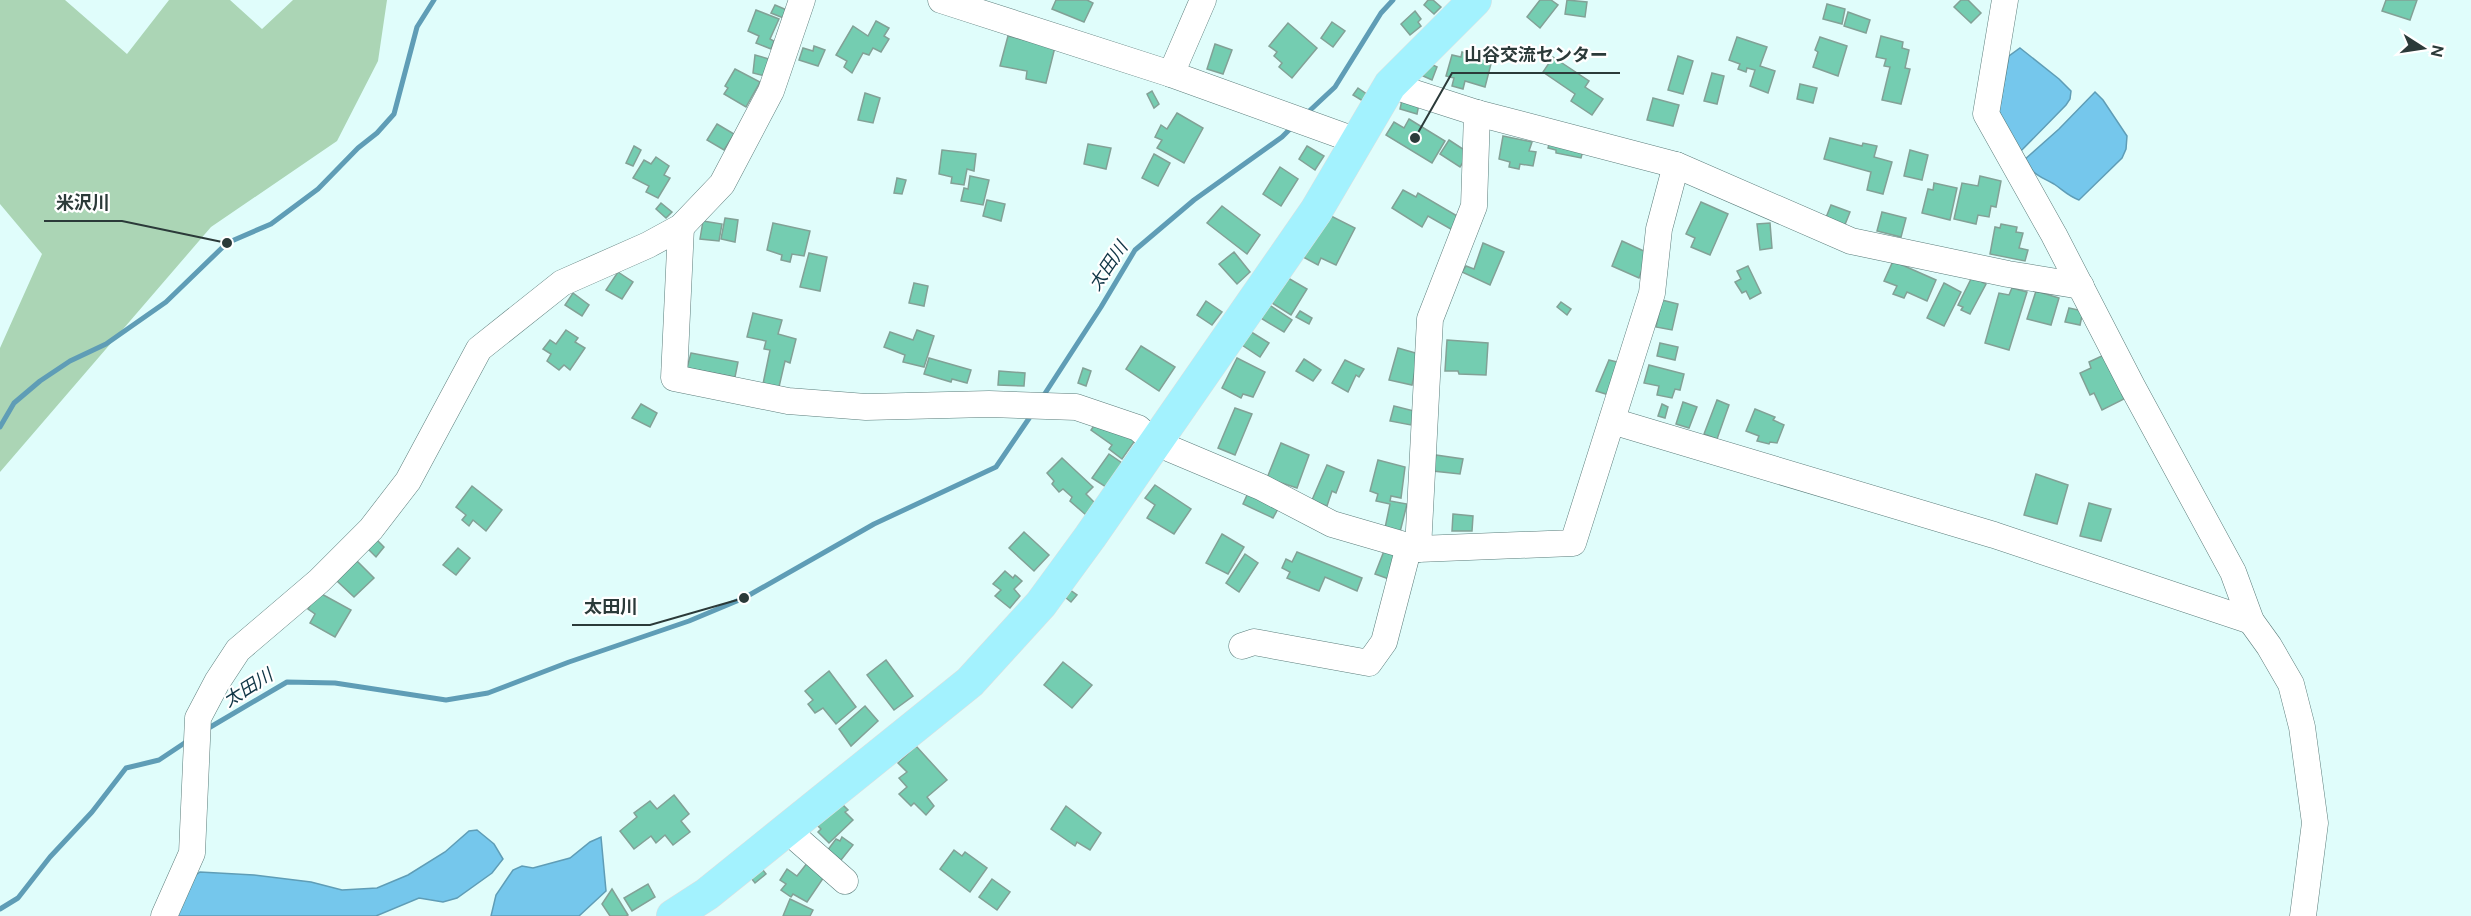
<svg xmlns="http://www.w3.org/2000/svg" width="2471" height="916" font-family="'DM Sans','Noto Sans JP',sans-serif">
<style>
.green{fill:#abd5b5}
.water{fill:#75c7ec;stroke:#5f9db6;stroke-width:1.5}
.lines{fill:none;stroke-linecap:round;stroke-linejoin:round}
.stream{stroke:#5f9db6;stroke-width:5}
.building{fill:#74cdb1;stroke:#82a196;stroke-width:1.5}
.minor-casing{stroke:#5c7d7b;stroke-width:27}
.major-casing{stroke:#dddfdf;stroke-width:34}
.minor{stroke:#fff;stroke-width:26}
.major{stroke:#a3f2fe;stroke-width:33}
.labels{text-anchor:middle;stroke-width:4.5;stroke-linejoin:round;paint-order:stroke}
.water-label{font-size:18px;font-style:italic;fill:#0f3545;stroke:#fff}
.leader{fill:none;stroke:#2b3a39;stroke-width:2}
.callout-dot{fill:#2b3a39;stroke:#fff;stroke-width:2}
.callout-label{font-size:18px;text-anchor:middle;font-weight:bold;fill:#2b3a39;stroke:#fff;stroke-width:4.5;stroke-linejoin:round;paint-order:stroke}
</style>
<rect width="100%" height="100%" fill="#e0fdfb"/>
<polygon class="green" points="0,0 65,0 127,54 169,0 230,0 262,29 293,0 387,0 378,61 337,141 211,227 0,472 0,348 42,254 0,204"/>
<g class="water">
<polygon points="2020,48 2059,79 2071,91 2070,99 2066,105 2018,154 1999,111 2009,56"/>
<path d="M2095,92L2103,100L2127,136L2126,149L2122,158L2079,200C2068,196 2063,190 2054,184C2038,175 2036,177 2024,160L2059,129Z"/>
<polygon points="477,830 494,844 503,859 492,873 457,898 443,902 419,898 376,916 171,916 193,877 200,872 254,875 311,882 342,890 377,888 408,875 445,852 469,831"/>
<polygon points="601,837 606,891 579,916 491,916 496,895 513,870 522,866 533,868 570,858 590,842"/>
</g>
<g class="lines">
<g class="stream">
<polyline points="1305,115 1335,87 1381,13 1393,0"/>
<polyline points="1042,398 1101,307 1135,250 1194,200 1282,137 1294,125"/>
<polyline points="0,427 14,403 40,381 70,361 106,344 166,302 227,243 271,224 318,189 358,148 377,133 394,114 417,27 434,0"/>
<polyline points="207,729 287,682 335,683 446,700 488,693 569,662 689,621 744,598 874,524 996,467 1032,414"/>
<polyline points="0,909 18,898 50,857 92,812 126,768 159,760 189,740"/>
</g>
</g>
<g class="building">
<polygon points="1056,0 1087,0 1093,3 1084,22 1052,9"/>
<polygon points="1428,0 1433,0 1441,7 1434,14 1424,5"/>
<polygon points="1540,0 1551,0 1558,5 1540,28 1527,17"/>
<polygon points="1567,0 1587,2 1585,17 1565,14"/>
<polygon points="1961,0 1968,0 1981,13 1971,23 1954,7"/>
<polygon points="2386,0 2417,0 2410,20 2382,11"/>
<polygon points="1827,4 1845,9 1842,24 1823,19"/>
<polygon points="775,5 789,11 786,19 771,13"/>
<polygon points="756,10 779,19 770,39 774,41 771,49 756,43 759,36 748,31"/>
<polygon points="1415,11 1421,19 1418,22 1421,26 1410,35 1401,24"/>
<polygon points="1848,12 1870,20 1866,33 1844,26"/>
<polygon points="876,21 889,28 884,36 889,39 881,52 873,48 869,55 863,53 852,73 844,67 847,61 836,55 853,26 868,36"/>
<polygon points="1332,22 1345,31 1333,47 1321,38"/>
<polygon points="1288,23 1317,48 1292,78 1279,67 1282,63 1274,56 1277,52 1269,46"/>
<polygon points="1008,36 1055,47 1046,83 1026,79 1027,71 1000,66"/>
<polygon points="1881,36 1903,42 1902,48 1909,50 1905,68 1910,69 1901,104 1882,100 1890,67 1884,66 1886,59 1876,57"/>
<polygon points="1737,37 1767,47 1760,66 1775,71 1768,93 1750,86 1755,70 1747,68 1746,72 1738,69 1740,64 1729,60"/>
<polygon points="1820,37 1847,46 1838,76 1813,67 1818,52 1815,50"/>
<polygon points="1215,44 1232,50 1223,74 1207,69"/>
<polygon points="814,46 825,50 818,66 799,60 803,48 813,51"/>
<polygon points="1462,52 1492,60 1485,87 1465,81 1463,89 1452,86 1454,78 1446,76 1452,55 1461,57"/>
<polygon points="755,55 769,59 765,76 753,73"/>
<polygon points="1678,56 1693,61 1683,94 1668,90"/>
<polygon points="1553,57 1589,81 1585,87 1603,99 1592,115 1571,101 1575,94 1543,72"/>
<polygon points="1426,62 1437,67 1432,80 1421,75"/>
<polygon points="735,69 760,82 746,107 724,94 728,88 725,86"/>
<polygon points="1712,73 1724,76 1717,104 1704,101"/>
<polygon points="1800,84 1817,88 1813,103 1797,99"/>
<polygon points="1358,88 1368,95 1363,101 1353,95"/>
<polygon points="1152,91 1159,104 1154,108 1147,94"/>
<polygon points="865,93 880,98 873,123 858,120"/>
<polygon points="1653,98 1679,105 1673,126 1647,120"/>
<polygon points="1402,100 1419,104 1417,114 1400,109"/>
<polygon points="1177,113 1203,128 1184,163 1157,148 1162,140 1155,137 1161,125 1167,129"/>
<polygon points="1409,119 1445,141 1432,163 1386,135 1394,122 1404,128"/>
<polygon points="717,124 734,134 724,150 707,140"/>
<polygon points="1552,135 1585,143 1581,158 1556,153 1556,150 1548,148"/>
<polygon points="1503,136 1532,142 1529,151 1536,152 1533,166 1520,164 1519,169 1509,167 1510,162 1499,159"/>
<polygon points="1830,138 1862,146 1863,143 1877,146 1874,157 1892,162 1883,194 1867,190 1871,172 1824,159"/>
<polygon points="1449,140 1469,153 1460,167 1440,154"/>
<polygon points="1088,144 1111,148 1106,169 1084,164"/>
<polygon points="634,146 641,150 633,166 626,163"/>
<polygon points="1307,146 1324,156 1315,170 1299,159"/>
<polygon points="942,150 976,154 974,171 967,169 964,185 951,183 952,177 939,174"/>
<polygon points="1910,150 1928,155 1922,180 1904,176"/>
<polygon points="1154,154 1170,163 1158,186 1142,178"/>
<polygon points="656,157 669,166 664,175 670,178 658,198 646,192 649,186 633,178 644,160 651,164"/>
<polygon points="1280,167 1298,179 1281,206 1263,194"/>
<polygon points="970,176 989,180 983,205 961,201 964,188 968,189"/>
<polygon points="1980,176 2001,181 1996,207 1991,206 1989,217 1978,215 1976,224 1954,219 1962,183 1978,186"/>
<polygon points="897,178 906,180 902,194 894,193"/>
<polygon points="1934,183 1957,188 1950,220 1922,213 1928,189 1933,190"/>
<polygon points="1403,190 1416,197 1418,193 1464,220 1456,232 1428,216 1422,227 1392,208"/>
<polygon points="987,200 1005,204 1001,221 983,216"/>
<polygon points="1701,202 1728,214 1710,255 1691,247 1695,238 1686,234"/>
<polygon points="661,203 672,212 666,218 656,209"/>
<polygon points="1831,205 1850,212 1844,227 1825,220"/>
<polygon points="1222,206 1260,235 1247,254 1207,223"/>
<polygon points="1882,212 1906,218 1901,237 1877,231"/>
<polygon points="1327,214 1355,228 1336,265 1321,258 1318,265 1303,257"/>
<polygon points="725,218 738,220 735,242 721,239"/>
<polygon points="703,221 722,224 719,241 700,239"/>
<polygon points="773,223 810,231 804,256 792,254 790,262 781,260 782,255 767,250"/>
<polygon points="1770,223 1772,248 1760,250 1757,224"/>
<polygon points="2001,224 2017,227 2016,232 2023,233 2019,248 2028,250 2025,261 1990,254 1995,227 2000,228"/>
<polygon points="1622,241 1648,253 1639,278 1612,266"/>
<polygon points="1483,243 1504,252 1490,285 1462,272 1466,266 1474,269"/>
<polygon points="1234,252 1250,272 1237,284 1219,264"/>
<polygon points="809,253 827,257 820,291 800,287"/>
<polygon points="1893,261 1936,280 1927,301 1907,292 1904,298 1893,294 1897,286 1884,281"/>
<polygon points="1748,266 1761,293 1750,299 1746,291 1742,293 1735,282 1741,279 1737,271"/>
<polygon points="618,272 633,282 622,299 606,290"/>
<polygon points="1972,277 1986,284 1970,314 1961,310 1963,307 1958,305"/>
<polygon points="1288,278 1307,289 1291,315 1272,303"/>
<polygon points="914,283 928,286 924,306 909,303"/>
<polygon points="1944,283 1961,292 1944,326 1927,318"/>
<polygon points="2012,288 2027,292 2009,350 1985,343 1999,293 2009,295"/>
<polygon points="2036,291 2059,298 2051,325 2027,319"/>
<polygon points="573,293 589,305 582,316 565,305"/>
<polygon points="1662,300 1678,304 1672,330 1656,327"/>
<polygon points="1206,301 1222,312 1212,325 1197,315"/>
<polygon points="1561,302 1571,309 1567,315 1557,307"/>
<polygon points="1268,304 1292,320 1284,332 1259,317"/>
<polygon points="2069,308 2083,311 2080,325 2065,322"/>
<polygon points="1300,311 1312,318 1309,324 1296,317"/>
<polygon points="753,313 782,320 778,334 796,339 790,363 785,361 779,387 763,384 770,350 764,349 766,341 747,337"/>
<polygon points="566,330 578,338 575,342 585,348 570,370 564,365 559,370 547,361 551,354 543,349 550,340 556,344"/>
<polygon points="917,330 934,336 924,367 903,362 905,355 884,347 890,332 913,340"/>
<polygon points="1248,330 1269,343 1260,357 1239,343"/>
<polygon points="1447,340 1488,343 1486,375 1459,374 1458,371 1445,371"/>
<polygon points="1660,343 1678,347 1675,360 1657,356"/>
<polygon points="1141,346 1175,367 1159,391 1126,369"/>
<polygon points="1398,348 1419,354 1412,385 1389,380"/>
<polygon points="691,353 738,362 735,377 687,368"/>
<polygon points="2104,355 2124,399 2102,410 2094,393 2090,395 2080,373 2091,368 2089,362"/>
<polygon points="929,358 971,370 967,383 952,379 951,382 924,374"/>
<polygon points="1237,358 1265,372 1253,397 1243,394 1241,398 1222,388"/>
<polygon points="1304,359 1321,370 1313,381 1296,371"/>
<polygon points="1345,360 1364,369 1359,377 1356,375 1348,392 1332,383"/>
<polygon points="1609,360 1621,363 1609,395 1596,391"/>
<polygon points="1649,365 1684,374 1680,390 1675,389 1672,398 1657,395 1659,386 1644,383"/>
<polygon points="1083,368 1091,371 1086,386 1078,383"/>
<polygon points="999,371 1025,373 1024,386 998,385"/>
<polygon points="1717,400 1729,405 1717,439 1704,434"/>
<polygon points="1683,402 1697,407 1689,428 1676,424"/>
<polygon points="641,404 657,413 650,427 632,418"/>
<polygon points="1662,404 1668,407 1665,418 1658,416"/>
<polygon points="1394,406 1414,411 1411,425 1390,421"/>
<polygon points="1235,408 1252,414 1235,455 1218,448"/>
<polygon points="1755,409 1775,417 1773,420 1784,425 1777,443 1770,442 1769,444 1757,441 1759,436 1746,431"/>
<polygon points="1102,414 1136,439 1122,459 1109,449 1112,445 1091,430"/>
<polygon points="1281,443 1309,455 1297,488 1267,478"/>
<polygon points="1109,454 1122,463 1106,487 1092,478"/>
<polygon points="1436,455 1463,459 1460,474 1433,471"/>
<polygon points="1062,458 1093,487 1086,494 1095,503 1086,515 1070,501 1072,497 1063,489 1059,492 1052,484 1054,481 1047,473"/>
<polygon points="1378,460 1405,467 1401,498 1391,496 1390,501 1407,504 1400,532 1385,528 1390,504 1376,501 1378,494 1370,491"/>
<polygon points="1327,465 1344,472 1336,493 1332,491 1327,506 1312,500"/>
<polygon points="2036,474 2068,485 2057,524 2024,515"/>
<polygon points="1155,485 1191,509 1174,534 1147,518 1155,505 1145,498"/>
<polygon points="472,486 502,510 486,531 473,520 469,526 462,520 466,515 456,507"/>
<polygon points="1248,493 1279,507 1273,518 1243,504"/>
<polygon points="2089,503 2111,509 2101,541 2080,536"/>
<polygon points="1453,514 1473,516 1472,531 1452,531"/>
<polygon points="1024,532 1049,555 1034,571 1009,548"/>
<polygon points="370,533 384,547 376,557 361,542"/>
<polygon points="1222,534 1244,547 1228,574 1206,563"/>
<polygon points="458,548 470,558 456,575 443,565"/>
<polygon points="1384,551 1397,556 1389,579 1375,574"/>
<polygon points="1297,552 1362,578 1357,591 1325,577 1319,591 1287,578 1290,572 1282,568 1286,559 1292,562"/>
<polygon points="1245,554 1258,563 1239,592 1226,583"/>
<polygon points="357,561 374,578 354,597 337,581"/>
<polygon points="1005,571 1013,578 1015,575 1022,581 1014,589 1020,596 1010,608 995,596 1001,590 993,584"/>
<polygon points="1066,587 1077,595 1071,602 1060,593"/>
<polygon points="318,592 351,610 335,637 310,623 315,614 308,609"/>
<polygon points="886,660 913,696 894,710 867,675"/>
<polygon points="1063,662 1092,685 1072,708 1044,685"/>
<polygon points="829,671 856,707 836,724 823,708 815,713 808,704 813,700 805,691"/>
<polygon points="865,706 878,721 851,746 839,729"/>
<polygon points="916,746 947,780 927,797 934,806 926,815 914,803 911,806 899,794 907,787 899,778 907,772 898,763"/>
<polygon points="674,795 689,814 681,821 690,832 673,845 665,835 656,843 651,836 634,849 620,831 637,817 634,813 650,801 657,809"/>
<polygon points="841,803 848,810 845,812 853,820 829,843 818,832 821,829 816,824"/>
<polygon points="1066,806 1101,833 1090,850 1077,842 1075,846 1051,829"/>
<polygon points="842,837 853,845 841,860 827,851 836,839 840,841"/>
<polygon points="954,850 962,856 965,852 987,868 970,892 940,869"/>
<polygon points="755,860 766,874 755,883 744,869"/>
<polygon points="808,862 826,874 807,902 793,894 791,897 781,890 786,884 780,880 787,869 797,876"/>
<polygon points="992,879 1010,892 997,910 979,897"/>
<polygon points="648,884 655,897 632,911 624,898"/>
<polygon points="612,889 628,915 626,916 610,916 602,904"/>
<polygon points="790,899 813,910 810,916 783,916"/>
</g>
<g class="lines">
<g class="minor-casing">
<g id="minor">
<polyline points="941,0 1171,74 1357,141"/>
<polyline points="2005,0 1986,114 2054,235 2132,386 2233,572 2251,621 2269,646 2291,684 2302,727 2315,823 2303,916"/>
<polyline points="1171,74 1203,0"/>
<polyline points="1390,85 1477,113 1676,165 1851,241 2008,274 2081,286"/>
<polyline points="681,227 674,378 788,401 866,407 989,404 1076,407 1138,428 1154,442 1261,487 1332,524 1418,549 1573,543 1652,293 1659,229 1676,165"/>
<polyline points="1612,421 1994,535 2251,621"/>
<polyline points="1418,549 1430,319 1474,206 1477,113"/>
<polyline points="1242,646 1254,642 1369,663 1384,642 1409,546"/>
<polyline points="787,830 845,881"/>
<polyline points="164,916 192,853 198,718 217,682 238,650 319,581 371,529 408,481 479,349 562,283 648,245 681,227 722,184 771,91 802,0"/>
</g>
</g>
<g class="major-casing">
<polyline id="major" points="673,916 707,894 970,682 1041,604 1090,537 1316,211 1390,85 1475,0"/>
</g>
<use href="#minor" class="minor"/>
<use href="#major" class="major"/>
</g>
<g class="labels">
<g class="water-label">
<text transform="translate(1108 266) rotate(-56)" y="6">太田川</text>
<text transform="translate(248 688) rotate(-32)" y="6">太田川</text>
</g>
</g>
<path class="leader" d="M1415 138L1452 73H1620M227 243L122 221H44M744 598L650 625H572"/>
<g class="callout-dot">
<circle cx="1415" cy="138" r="6"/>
<circle cx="227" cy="243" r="6"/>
<circle cx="744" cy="598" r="6"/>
</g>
<g class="callout-label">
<text x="1536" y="61">山谷交流センター</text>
<text x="83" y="209">米沢川</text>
<text x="611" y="613">太田川</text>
</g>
<g transform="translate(2423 48) rotate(102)" stroke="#ffffff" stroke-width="4.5" paint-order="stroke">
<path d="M0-4.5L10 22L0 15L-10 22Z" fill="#2b3a39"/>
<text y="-9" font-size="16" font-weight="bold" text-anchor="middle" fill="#2b3a39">N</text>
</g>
</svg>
